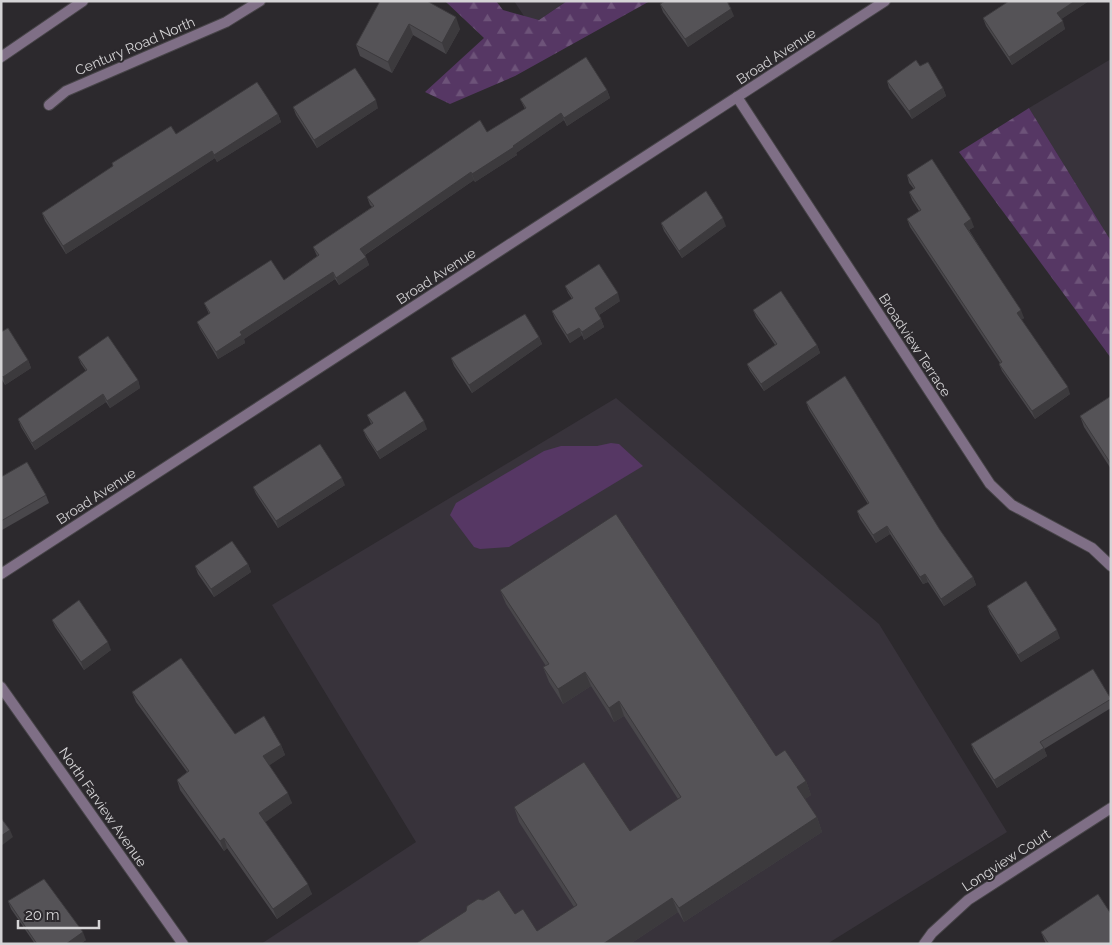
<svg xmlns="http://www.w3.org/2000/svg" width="1112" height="945" font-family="Raleway,sans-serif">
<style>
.built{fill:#38333b}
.forest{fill:url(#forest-firs)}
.park{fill:#563764}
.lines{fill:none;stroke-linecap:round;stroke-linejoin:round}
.minor-casing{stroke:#474448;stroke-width:12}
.tertiary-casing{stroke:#474448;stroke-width:12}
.minor{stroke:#7f6f86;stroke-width:10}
.tertiary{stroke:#7f6f86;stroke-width:10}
.wall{fill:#49474b}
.shaded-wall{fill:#3c3a3d}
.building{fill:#555357;stroke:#3c3a3d}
.labels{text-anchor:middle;stroke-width:4;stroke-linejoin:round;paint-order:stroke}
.street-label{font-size:14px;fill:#d5d4d6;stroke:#2c292d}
</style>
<defs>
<pattern id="forest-firs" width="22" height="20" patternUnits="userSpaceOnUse" patternTransform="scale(1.25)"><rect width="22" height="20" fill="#563764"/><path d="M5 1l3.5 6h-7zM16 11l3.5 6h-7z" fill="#6d5379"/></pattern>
</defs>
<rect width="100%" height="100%" fill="#2c292d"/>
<g class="built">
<polygon points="514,1 567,1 539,20 526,19"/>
<polygon points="1111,59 1111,241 1029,108"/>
<polygon points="616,398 879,624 1007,832 827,944 261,944 416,842 272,605"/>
</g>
<g class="forest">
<polygon points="445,1 496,1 503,10 539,20 567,1 650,1 515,76 450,104 425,92 484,38"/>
<polygon points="1029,108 1111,241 1111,358 959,152"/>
</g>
<polygon class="park" points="611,443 619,444 643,466 509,547 480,549 474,547 450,515 456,503 544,451 561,446 597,446"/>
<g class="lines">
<g class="minor-casing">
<g id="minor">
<polyline points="737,97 990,484 1012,505 1092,548 1111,566"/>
<polyline points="49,105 66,91 226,22 260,1"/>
<polyline points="1,574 885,1"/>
<polyline points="924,944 932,933 968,900 1111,808"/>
</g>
</g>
<g class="tertiary-casing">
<g id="tertiary">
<polyline points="1,57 83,1"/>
<polyline points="1,687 183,944"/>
</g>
</g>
<use href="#minor" class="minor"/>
<use href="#tertiary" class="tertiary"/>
</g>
<g class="wall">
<polygon points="380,1 460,29 446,54 413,35 392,73 360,56 356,45"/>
<polygon points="1009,1 1089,1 1061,19 1065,29 1012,65 986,26 983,18"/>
<polygon points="660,4 734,16 688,47 663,12"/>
<polygon points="920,66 943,88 946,96 912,119 889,88 887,81"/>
<polygon points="607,90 610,98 567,126 564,120 516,153 517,155 475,182 474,180 365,255 369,265 339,285 335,279 244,339 245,343 218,359 200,329 197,322 209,314 204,303 284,280 317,256 313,247 372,207 370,205 367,197 487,132 525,109 520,99"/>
<polygon points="293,107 378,108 317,148 296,115"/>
<polygon points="278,114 281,122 217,162 215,158 66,254 45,221 42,213 113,166 112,163 176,134"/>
<polygon points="907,175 974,227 969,230 1024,318 1021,320 1070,394 1035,419 1002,371 999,364 1000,363 910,227 907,219 919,211 912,200 909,192 914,189 909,183"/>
<polygon points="661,223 726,226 682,258 664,231"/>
<polygon points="565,286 620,301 599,315 601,319 604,327 584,340 582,335 570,343 555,319 552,311 572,299 568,293"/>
<polygon points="753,310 817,345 820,353 764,391 750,371 747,364 775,345 756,317"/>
<polygon points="1,332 28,360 31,368 5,385 1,378"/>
<polygon points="539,337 542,344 472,393 454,366 451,358"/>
<polygon points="78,357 138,380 140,388 110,408 106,402 35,450 21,427 18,419 86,371 81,364"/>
<polygon points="1111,396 1111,469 1084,427 1080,416"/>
<polygon points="806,402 940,530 973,577 976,585 944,606 928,582 923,584 890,534 876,543 860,519 857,511 868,504 809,410"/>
<polygon points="367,415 427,429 380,459 366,437 363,430 371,424"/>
<polygon points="1,477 46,495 49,503 2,530"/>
<polygon points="345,485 278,528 256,494 253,487"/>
<polygon points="248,564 251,572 214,597 198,574 195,566"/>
<polygon points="500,590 776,756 806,781 811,795 805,799 817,817 822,832 684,922 678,912 630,944 415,944 515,914 537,931 574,907 519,822 514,807 630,831 678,799 624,716 614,722 591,686 563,704 549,682 543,667 546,666 506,604"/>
<polygon points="987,606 1060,638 1021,662 990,614"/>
<polygon points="52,620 111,650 84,670 55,627"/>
<polygon points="132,692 235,734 281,745 285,755 269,765 292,803 265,822 312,894 277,919 227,848 224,851 180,790 177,780 187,772 136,702"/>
<polygon points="1111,698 1111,708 1044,749 1047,756 997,788 974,752 971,744"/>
<polygon points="8,901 86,940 80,944 35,944 11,909"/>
<polygon points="1041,932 1111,944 1046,944"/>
</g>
<g class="shaded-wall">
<polygon points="1075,1 1089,1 1060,20 1057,13"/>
<polygon points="731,9 734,16 688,47 685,39"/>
<polygon points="456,17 460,29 446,54 442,43"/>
<polygon points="1063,21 1065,29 1012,65 1009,57"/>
<polygon points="409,24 413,35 392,73 388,62"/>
<polygon points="943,88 946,96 912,119 909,111"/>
<polygon points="607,90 610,98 567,126 564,118"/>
<polygon points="376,100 378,108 317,148 314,140"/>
<polygon points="561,113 564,120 516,153 517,155 475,182 472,174"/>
<polygon points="278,114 281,122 217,162 214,155"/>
<polygon points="212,151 215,158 66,254 63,246"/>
<polygon points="471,172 474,180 363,256 360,249"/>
<polygon points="723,218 726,226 682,258 679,251"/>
<polygon points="971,219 974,227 967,231 964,224"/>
<polygon points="366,257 369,265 339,285 336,278"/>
<polygon points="333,272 335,279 244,339 245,343 218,359 216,352 240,332"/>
<polygon points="618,293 620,301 597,316 595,308"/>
<polygon points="1021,310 1024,318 1020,321 1017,313"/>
<polygon points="601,319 604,327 584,340 582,332"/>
<polygon points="579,328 582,335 570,343 567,335"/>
<polygon points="539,337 542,344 472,393 469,385"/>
<polygon points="817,345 820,353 764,391 761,384"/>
<polygon points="28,360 31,368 5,385 3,377"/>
<polygon points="138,380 140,388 110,408 107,401"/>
<polygon points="1068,387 1070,394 1035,419 1032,411"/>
<polygon points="103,394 106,402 35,450 32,443"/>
<polygon points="424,421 427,429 380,459 377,452"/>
<polygon points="342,478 345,485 278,528 276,521"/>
<polygon points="887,526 890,534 876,543 873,535"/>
<polygon points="248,564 251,572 214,597 211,589"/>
<polygon points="925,574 928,582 923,584 920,577"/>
<polygon points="973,577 976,585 944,606 941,599"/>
<polygon points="1057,630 1060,638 1021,662 1018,655"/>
<polygon points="108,642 111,650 84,670 81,662"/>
<polygon points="585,672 591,686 563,704 558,689"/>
<polygon points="619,701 624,716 614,722 609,708"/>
<polygon points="281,745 285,755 267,767 263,756"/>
<polygon points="1044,748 1047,756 997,788 994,780"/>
<polygon points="806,781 811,795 802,801 797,787"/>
<polygon points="288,793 292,803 263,824 259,813"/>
<polygon points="817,817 822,832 684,922 679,908"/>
<polygon points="10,830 13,837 1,846 1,836"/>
<polygon points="224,838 227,848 224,851 220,841"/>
<polygon points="308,884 312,894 277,919 273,909"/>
<polygon points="672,898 678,912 630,944 603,944"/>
<polygon points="83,932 86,940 80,944 66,944"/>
</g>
<g class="building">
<polygon points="380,1 427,1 456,17 442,43 409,24 388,62 356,45"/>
<polygon points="665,1 727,1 731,9 685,39 660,4"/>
<polygon points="1009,1 1075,1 1057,13 1063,21 1009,57 983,18"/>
<polygon points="586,57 607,90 564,118 561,113 513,146 514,147 472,174 471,172 360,249 366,257 336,278 333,272 240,332 242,335 216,352 197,322 210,313 204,303 271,260 284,280 319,255 313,247 374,206 367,197 480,120 487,132 526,108 520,99"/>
<polygon points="916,60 920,66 928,62 943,88 909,111 887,81"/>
<polygon points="355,68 376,100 314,140 293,107"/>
<polygon points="257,82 278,114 214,155 212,151 63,246 42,213 113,166 112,163 171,126 176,134"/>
<polygon points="932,159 971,219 964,224 1021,310 1017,313 1068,387 1032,411 999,364 1002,362 907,219 921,210 909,192 915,188 907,175"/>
<polygon points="706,191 723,218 679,251 661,223"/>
<polygon points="599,264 618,293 595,308 601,319 582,332 579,328 567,335 552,311 573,298 565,286"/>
<polygon points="781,291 817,345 761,384 747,364 777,344 753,310"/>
<polygon points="525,314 539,337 469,385 451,358"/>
<polygon points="8,328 28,360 3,377 1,375 1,332"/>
<polygon points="108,336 138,380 107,401 103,394 32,443 18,419 87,370 78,357"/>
<polygon points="845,376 940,530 973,577 941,599 925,574 920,577 887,526 873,535 857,511 869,503 806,402"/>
<polygon points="405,391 424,421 377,452 363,430 373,423 367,415"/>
<polygon points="1111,396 1111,464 1080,416"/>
<polygon points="320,444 342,478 276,521 253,487"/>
<polygon points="27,462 46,495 1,521 1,477"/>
<polygon points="616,514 776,756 785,750 806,781 797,787 817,817 679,908 672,898 603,944 415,944 466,911 467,906 478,899 483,900 499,890 515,914 523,909 537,931 577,905 514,807 584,762 630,831 681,797 619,701 609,708 585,672 558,689 543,667 549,664 500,590"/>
<polygon points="232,541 248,564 211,589 195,566"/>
<polygon points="1026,581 1057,630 1018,655 987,606"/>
<polygon points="79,600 108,642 81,662 52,620"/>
<polygon points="181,658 235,734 264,716 281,745 263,756 288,793 259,813 308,884 273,909 224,838 220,841 177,780 189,771 132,692"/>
<polygon points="1093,669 1111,699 1040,742 1044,748 994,780 971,744"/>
<polygon points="1,818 10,830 1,836"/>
<polygon points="44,879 83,932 66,944 37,944 8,901"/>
<polygon points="1098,894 1111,914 1111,944 1049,944 1041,932"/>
</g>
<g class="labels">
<g class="street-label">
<text transform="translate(135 46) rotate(-23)" y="5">Century Road North</text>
<text transform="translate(776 56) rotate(-33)" y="5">Broad Avenue</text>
<text transform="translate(436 276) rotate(-33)" y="5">Broad Avenue</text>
<text transform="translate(915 345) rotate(57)" y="5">Broadview Terrace</text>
<text transform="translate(96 496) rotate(-33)" y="5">Broad Avenue</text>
<text transform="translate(103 807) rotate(55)" y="5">North Farview Avenue</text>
<text transform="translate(1006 860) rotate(-33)" y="5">Longview Court</text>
</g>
</g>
<rect width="1112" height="945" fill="none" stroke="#d5d4d6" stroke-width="5"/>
<path d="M18 920v8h81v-8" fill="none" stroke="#d5d4d6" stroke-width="2.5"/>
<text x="25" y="920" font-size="15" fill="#d5d4d6" stroke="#2c292d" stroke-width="4" paint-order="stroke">20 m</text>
</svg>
